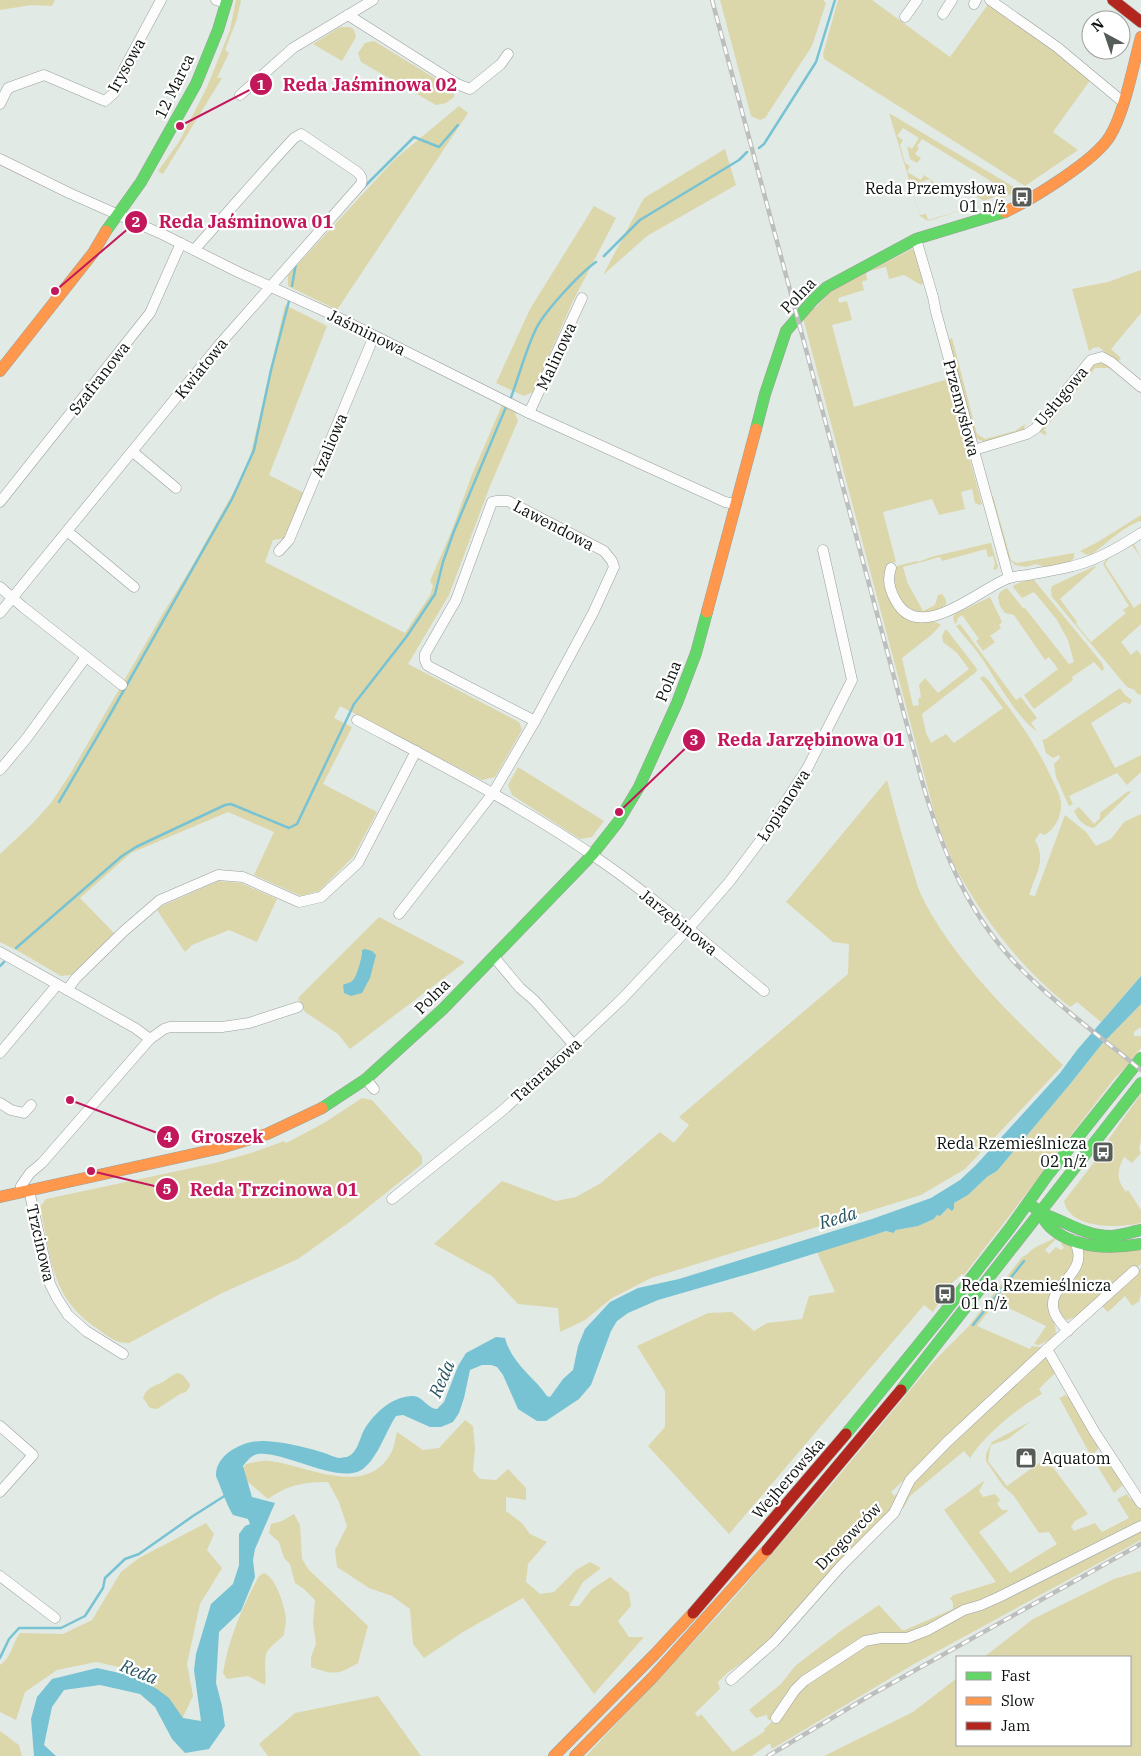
<svg xmlns="http://www.w3.org/2000/svg" width="1141" height="1756" font-family="'IBM Plex Serif',serif">
<style>
.green{fill:#dcd6ab}
.water{fill:#77c3d4}
.lines{fill:none;stroke-linecap:round;stroke-linejoin:round}
.stream{stroke:#77c3d4;stroke-width:2.5}
.street-casing{stroke:#9aa09c;stroke-width:11}
.fast-casing{stroke:#9aa09c;stroke-width:12}
.slow-casing{stroke:#9aa09c;stroke-width:12}
.jam-casing{stroke:#9aa09c;stroke-width:12}
.street{stroke:#fbfcfb;stroke-width:10}
.fast{stroke:#63d668;stroke-width:11}
.slow{stroke:#ff974d;stroke-width:11}
.jam{stroke:#b3261e;stroke-width:11}
.rail-casing{stroke:#bcbfbd;stroke-width:4.5}
.rail{stroke:#fff;stroke-width:2.5;stroke-dasharray:8;stroke-linecap:butt}
.labels{text-anchor:middle;stroke-width:4.5;stroke-linejoin:round;paint-order:stroke}
.street-label{font-size:16px;fill:#0a100c;stroke:#fff}
.poi-label{font-size:16px;fill:#0a100c;stroke:#fff;text-anchor:end}
.water-label{font-size:18px;font-style:italic;fill:#275460;stroke:#fff}
.leader{fill:none;stroke:#c2185b;stroke-width:2}
.callout-dot{fill:#c2185b;stroke:#fff;stroke-width:2}
.mark-label{font-size:15px;text-anchor:middle;font-weight:bold;fill:#fff}
.callout-label{font-size:18px;text-anchor:middle;font-weight:bold;fill:#c2185b;stroke:#fff;stroke-width:4.5;stroke-linejoin:round;paint-order:stroke}
</style>
<rect width="100%" height="100%" fill="#e2eae5"/>
<g class="green">
<polygon points="0,0 55,0 52,6 31,5 0,10"/>
<polygon points="236,0 241,0 237,19 225,50 229,53 217,78 222,78 163,174 158,171 179,142 207,87 230,30"/>
<polygon points="720,0 823,0 826,3 812,46 765,118 760,120 751,116"/>
<polygon points="838,0 872,0 950,57 989,3 1064,56 1091,79 1053,132 1078,150 1025,186 824,59 823,54"/>
<polygon points="340,27 350,27 354,30 356,37 342,61 313,44"/>
<polygon points="374,41 454,90 454,97 446,103 436,105 361,62 358,53 365,43"/>
<polygon points="459,106 468,113 337,310 288,286 288,275 395,159"/>
<polygon points="889,113 1019,190 1001,199 999,195 984,201 976,196 978,193 983,196 987,190 990,191 994,183 922,139 917,146 919,148 915,154 921,158 917,163 910,159 907,146 912,149 919,138 903,128 897,136 903,140 900,145 905,163 910,166 907,172 921,180 924,175 934,182 932,185 930,179 911,185 920,215 926,214 928,220 969,208 928,221 920,216"/>
<polygon points="725,149 736,185 647,236 603,275 644,198"/>
<polygon points="594,206 616,218 572,303 533,392 524,396 496,383 530,309"/>
<path d="M912,249L916,252L925,281L921,285L904,275L889,279L886,267L866,272L867,280L862,282L864,290L838,298L839,303L847,301L852,320L832,325L854,407L948,379L982,504L980,505L975,503L972,489L961,492L965,509L939,515L932,499L883,512L896,562H891C879,578 894,608 910,617C919,622 931,618 941,625L930,636L902,658L913,706L919,705L918,699L921,697L919,685L925,678L938,693L969,669L957,653L943,642L942,636L945,630H947L977,669L976,672L922,714L926,733L931,743L946,734L954,743L1003,708L980,678L983,676C990,680 995,690 1000,696C1021,723 1039,750 1053,781C1056,787 1060,795 1061,802C1062,815 1056,828 1045,835L1040,833L1035,840C1047,861 1035,875 1029,895L1035,896L1065,815L1086,832L1096,846L1111,839L1124,822L1141,814V976L1101,1022L1077,1002L1070,1007C1017,964 984,920 951,860L952,859L937,823L803,318L813,308H815L831,291Z"/>
<polygon points="1141,270 1141,313 1111,349 1121,358 1117,363 1099,347 1093,348 1089,351 1072,289 1108,282"/>
<polygon points="285,305 327,326 269,475 304,493 286,538 273,540 265,562 405,633 430,595 433,586 430,581 452,530 471,477 502,405 527,416 515,413 518,421 490,486 449,595 408,664 519,722 522,730 495,777 482,780 340,706 334,718 352,727 323,784 377,812 353,857 319,891 301,896 254,875 274,832 228,812 131,853 80,898 114,933 71,975 61,976 20,952 0,942 0,854 31,825 51,803 70,774 162,615 191,568 248,466"/>
<polygon points="952,338 977,434 985,439 1015,431 1025,424 1024,430 986,443 976,438 947,340"/>
<polygon points="1100,363 1108,364 1127,380 1127,382 1109,368 1095,368 1044,430 1047,433 1045,435 1041,433 1039,430 1091,366"/>
<polygon points="993,496 1011,560 1017,563 1074,553 1074,558 1070,562 1045,567 1036,564 1026,567 1015,565 1011,561 1007,556 999,520 991,497"/>
<path d="M1141,515V521C1126,524 1105,545 1092,554L1087,555L1080,551L1096,543Z"/>
<path d="M990,543H991L998,567L996,570L993,569L995,564L993,556L988,557L986,549L942,561L940,557L903,567L908,584L923,611L935,605L938,595L942,594L946,600V605C932,614 921,616 905,611L891,585L893,569L897,566L917,561L918,562L931,557Z"/>
<polygon points="1131,544 1134,544 1141,558 1132,545 1109,558 1105,564 1134,608 1141,603 1141,624 1121,642 1131,655 1137,650 1141,655 1141,695 1136,693 1135,690 1127,687 1052,597 1051,590 1052,586 1095,566 1096,567 1060,599 1077,622 1076,624 1091,642 1126,613 1123,610 1129,606 1103,564 1107,559"/>
<polygon points="1030,579 1034,580 1102,663 1104,669 1102,671 1094,662 1072,677 1073,680 1034,709 1024,695 1058,669 1049,657 1045,660 1014,615 1005,613 1000,606 998,597 1000,592 1007,588 1023,608 1025,608 1069,664 1074,662 1068,640 1057,620 1034,592 1022,598 1013,587 1014,585"/>
<polygon points="990,597 1002,622 999,625 1001,628 990,636 995,642 983,651 976,641 979,639 962,615 957,619 958,621 955,624 953,618 955,614"/>
<path d="M960,624L1016,700L1021,697L1037,718L1031,723L1037,731C1020,722 994,677 983,660C975,648 965,638 956,626Z"/>
<polygon points="1120,688 1125,695 1132,700 1130,704 1124,702 1091,723 1115,768 1141,755 1141,772 1127,785 1117,773 1069,796 1073,804 1069,806 1056,777 1054,764 1060,758 1059,755 1053,758 1046,753 1042,739 1044,740"/>
<polygon points="518,767 604,821 592,837 580,839 512,795 508,785"/>
<path d="M887,780C895,810 903,841 913,871C916,880 918,889 922,897C953,959 1013,1018 1063,1065L965,1169L921,1195L651,1278L612,1298L585,1320L560,1332L558,1308L518,1304L492,1276L434,1244L502,1181L556,1201L576,1197L601,1183L660,1132L674,1143L689,1125L679,1117L848,974L849,944L833,942L786,902Z"/>
<path d="M1132,791L1094,828C1085,827 1078,820 1074,811L1079,807L1094,824L1100,818V813L1127,792Z"/>
<polygon points="218,881 241,883 277,899 257,942 229,930 192,945 185,952 157,910 164,905"/>
<polygon points="379,917 465,962 350,1049 338,1034 305,1012 298,998"/>
<polygon points="1141,1004 1141,1028 1140,1027 1134,1032 1134,1036 1141,1036 1141,1048 1126,1067 1114,1079 964,1275 962,1274 950,1285 933,1312 924,1305 729,1534 648,1446 665,1427 665,1391 637,1346 708,1313 732,1312 754,1331 767,1323 802,1319 809,1296 835,1292 817,1252 886,1231 892,1233 896,1230 918,1226 934,1219 937,1214 940,1216 954,1203 968,1195 987,1177 997,1171 1071,1083 1101,1045"/>
<path d="M1141,1094V1140L1139,1149L1141,1153L1132,1163L1124,1157C1117,1171 1116,1179 1126,1192L1128,1190L1141,1210V1223C1119,1228 1070,1230 1064,1201L1110,1142L1108,1140Z"/>
<path d="M362,1098L372,1100L422,1156V1164L351,1221L298,1259L220,1294L129,1343C115,1343 109,1337 98,1329C51,1299 51,1257 40,1207L46,1199L215,1163L251,1153L284,1141L286,1143L324,1123Z"/>
<path d="M1056,1237L1059,1239L1058,1240L1056,1239L1045,1250L1049,1254L1056,1247L1061,1250L1064,1248L1061,1244L1063,1242L1074,1247L1076,1260L1049,1299C1046,1317 1059,1321 1055,1337L1039,1345L1034,1344L1046,1326L996,1302L977,1326L1030,1349L1032,1346L1040,1347L1049,1344L891,1492L894,1496L902,1490L897,1504L759,1651L727,1673L718,1682L720,1689L695,1713L698,1717L701,1714L733,1752L765,1731L764,1729L781,1714L799,1688L863,1644L894,1642L1141,1529V1540L914,1664L772,1749L770,1743L752,1756H586L725,1608L827,1490L935,1360L968,1327L1022,1257C1027,1255 1029,1252 1033,1249C1040,1244 1049,1242 1056,1237Z"/>
<path d="M1083,1248L1141,1249V1264L1077,1316L1067,1320L1060,1315C1059,1312 1056,1307 1056,1304C1058,1286 1087,1281 1083,1248Z"/>
<polygon points="1141,1268 1141,1293 1139,1301 1132,1306 1125,1296 1108,1312 1101,1305"/>
<path d="M1045,1357L1056,1372L1039,1389L1042,1394C1018,1408 985,1434 970,1458L964,1451L910,1496L903,1509L902,1506L914,1479L1042,1358Z"/>
<path d="M178,1373L183,1375L189,1383L190,1386L186,1392L180,1394L157,1409L150,1408L143,1398C146,1388 154,1386 163,1382C168,1379 171,1375 178,1373Z"/>
<polygon points="1065,1395 1071,1399 1099,1448 1091,1456 1060,1399 1058,1399"/>
<path d="M465,1420L473,1426L475,1449L473,1471L480,1479L496,1480L508,1469L526,1488V1500L506,1497V1511L522,1523L530,1534L547,1542L528,1564L526,1582L540,1594L554,1592L576,1570L590,1562L601,1568L583,1582L569,1606H579L591,1590L610,1577L629,1593L631,1606L618,1621L629,1637H644L594,1694L523,1598L463,1632L424,1658L413,1644L410,1609L392,1596L369,1588L337,1567L335,1550L347,1526L339,1502L328,1482C303,1482 288,1485 268,1499L241,1476V1471L246,1464C253,1463 262,1460 269,1461C307,1465 368,1500 392,1451C395,1445 395,1438 397,1432L423,1450L439,1448Z"/>
<polygon points="1031,1421 1008,1439 991,1445 988,1461 1007,1486 1046,1458 1088,1514 1075,1521 1071,1527 1074,1531 1095,1523 1102,1532 1129,1518 1117,1499 1127,1494 1130,1499 1134,1497 1141,1509 1141,1524 910,1635 881,1636 819,1670 772,1719 768,1720 767,1715 756,1718 749,1710 781,1684 795,1666 842,1630 879,1605 902,1630 905,1630 953,1609 953,1603 950,1598 954,1595 996,1582 944,1510 985,1480 979,1491 983,1497 995,1494 1000,1500 997,1504 1002,1510 1007,1510 1008,1511 979,1532 1010,1573 1057,1544 1049,1532 1039,1533 1014,1496 1003,1486 986,1461 986,1454 992,1442"/>
<polygon points="1102,1453 1124,1484 1114,1493 1093,1459"/>
<path d="M294,1514L300,1525L302,1559L309,1570L368,1626L358,1663C338,1675 334,1675 311,1667V1657L316,1644L313,1623L315,1600L304,1589L295,1583L290,1564L284,1558L279,1542L269,1533L271,1524L282,1521Z"/>
<path d="M206,1523L214,1534L207,1550L222,1568L200,1604L187,1664L193,1696L182,1719L153,1687L123,1668L96,1662L57,1670L25,1692L16,1720L0,1712V1665C12,1657 12,1644 20,1633L63,1634L92,1620L121,1572L139,1558Z"/>
<polygon points="1141,1571 1141,1756 824,1756 913,1712 957,1678 957,1745 1130,1745 1130,1657 984,1657 1033,1619 1114,1579"/>
<path d="M264,1573C276,1577 285,1607 286,1619C286,1624 284,1630 284,1635C279,1640 273,1644 269,1649C262,1657 267,1675 265,1685L248,1676L227,1679L223,1673C229,1637 242,1608 259,1576Z"/>
<polygon points="378,1696 421,1756 268,1756 259,1744 295,1713"/>
<polygon points="0,1731 19,1745 22,1756 0,1756"/>
</g>
<g class="water">
<path d="M365,949L372,951L376,955L370,978L362,993L351,996L344,993L343,985C347,983 351,983 354,979C357,975 363,955 362,950Z"/>
<path d="M1141,976V1004L1101,1045L1071,1083L997,1171L987,1177L968,1195L954,1203V1208L952,1211L948,1208L940,1216L937,1215L934,1219L918,1226L896,1230L893,1233L886,1231L874,1235L762,1270L658,1300L628,1313L617,1321L611,1331L591,1385L579,1399L546,1421H537L518,1409L503,1375L497,1367L491,1365H482L470,1370L464,1398L459,1413L453,1422L441,1427H430L403,1415L396,1416C386,1431 378,1457 364,1468C343,1487 285,1451 258,1454C251,1455 247,1461 243,1466L252,1497L275,1503L255,1549L253,1560L255,1577L241,1611L219,1632L216,1683L222,1706L225,1726L209,1749L185,1753L172,1739L155,1707L140,1694L100,1685L64,1690L52,1707L44,1745L56,1756H34L31,1719L37,1697L52,1679L97,1668L133,1676L157,1689L169,1698L183,1718L201,1721L194,1670L196,1654L211,1604L233,1584L239,1565V1534L245,1526L250,1524L248,1519L233,1515C227,1505 224,1496 220,1486C219,1482 216,1478 216,1475C216,1453 246,1440 264,1441C283,1442 302,1446 321,1452C326,1453 333,1457 339,1458C340,1458 345,1457 347,1457C357,1453 359,1441 363,1432C372,1415 391,1397 411,1396C423,1395 426,1408 437,1409L444,1402L458,1366L466,1353L496,1337L505,1338C512,1364 533,1376 547,1396L550,1397L563,1379L573,1370L578,1346L585,1329L610,1302L638,1288L679,1279L872,1219L931,1198L960,1180L976,1165L1060,1073L1077,1050Z"/>
</g>
<g class="lines">
<g class="stream">
<polyline points="759,148 764,144 816,62 835,0"/>
<polyline points="364,187 414,137 439,147 458,125"/>
<polyline points="604,256 640,220 739,160 747,152"/>
<polyline points="292,286 296,263"/>
<path d="M510,400C519,377 526,348 537,327C546,310 580,273 596,262"/>
<polyline points="59,802 103,727 232,499 254,450 271,370 289,301"/>
<polyline points="16,948 122,856 136,847 225,805 231,804 289,828 297,824 354,704 407,636 435,594 443,562 454,531 506,407"/>
<polyline points="0,966 4,962"/>
<polyline points="973,1325 1024,1261"/>
<polyline points="0,1658 9,1639 19,1628 61,1628 85,1616 103,1588 105,1578 125,1559 139,1554 193,1516 226,1495"/>
</g>
<g class="street-casing">
<g id="street">
<polyline points="216,0 226,3"/>
<polyline points="990,0 1057,47 1123,102"/>
<polyline points="974,4 976,0"/>
<polyline points="943,14 952,0"/>
<polyline points="348,15 457,84 470,89 501,64 508,54"/>
<polyline points="905,17 917,0"/>
<polyline points="240,95 293,48 373,0"/>
<polyline points="0,104 8,88 44,75 105,101 114,93 125,67 161,0"/>
<polyline points="0,159 69,193 164,235 238,272 333,315 529,413 725,502 735,504"/>
<polyline points="916,239 933,297 936,312 1009,578"/>
<polyline points="529,413 582,298"/>
<polyline points="974,450 1027,434 1036,428 1091,360 1102,357 1111,362 1141,387"/>
<polyline points="133,452 176,488"/>
<polygon points="496,501 508,501 604,551 612,561 614,567 593,613 535,721 432,668 427,665 425,660 425,654 456,600 492,502"/>
<polyline points="0,502 150,313 181,243"/>
<polyline points="67,531 134,587"/>
<polyline points="279,551 289,540 374,336"/>
<path d="M891,568C887,579 890,591 896,601C920,645 980,588 1009,578C1015,576 1022,576 1028,575C1043,572 1058,570 1073,566C1095,561 1123,545 1141,533"/>
<polyline points="0,587 23,607 122,685"/>
<path d="M0,613L219,345L361,184C363,178 361,175 356,171L301,134L294,138L273,161L194,250"/>
<path d="M357,720C441,765 526,808 604,863C660,902 711,948 764,991"/>
<polyline points="0,770 26,739 86,657"/>
<polyline points="399,914 493,793 535,721"/>
<polyline points="0,952 135,1028 150,1039"/>
<polyline points="494,957 520,988 534,1000 574,1045"/>
<polyline points="67,990 76,978 124,931 160,900 218,875 243,877 299,902 321,897 358,863 416,751"/>
<polyline points="0,1053 57,985"/>
<polyline points="366,1079 374,1089"/>
<polyline points="0,1103 11,1110 24,1113 31,1105"/>
<polyline points="29,1190 50,1284 57,1298 68,1315 86,1331 123,1354"/>
<polyline points="22,1191 21,1186 30,1173 42,1163 150,1039 164,1029 170,1027 222,1027 249,1023 298,1007"/>
<polyline points="392,1199 503,1110 548,1069 622,999 698,918 730,881 763,837 808,767 852,680 823,550"/>
<polyline points="1134,1271 1047,1349 1094,1431 1141,1503"/>
<path d="M1068,1331C1063,1325 1056,1319 1054,1311C1045,1284 1093,1275 1074,1240"/>
<polyline points="0,1426 33,1455 0,1492"/>
<polyline points="0,1576 55,1618"/>
<polyline points="731,1680 774,1642 841,1566 894,1513 910,1480 947,1442 1047,1349"/>
<polyline points="776,1718 795,1690 804,1681 865,1641 881,1638 907,1638 928,1630 964,1610 981,1605 999,1597 1141,1526"/>
</g>
</g>
<g class="fast-casing">
<g id="fast">
<polyline points="106,231 141,182 196,84 218,30 227,0"/>
<polyline points="756,429 765,394 786,331 813,300 827,287 916,239 1005,212"/>
<polyline points="322,1108 366,1079 443,1009 592,855 618,822 639,787 677,703 696,653 707,612"/>
<path d="M1028,1203C1032,1206 1037,1209 1040,1213C1043,1217 1045,1222 1049,1226C1072,1249 1111,1249 1141,1244"/>
<path d="M1040,1213C1064,1220 1084,1236 1110,1236C1120,1236 1131,1232 1141,1230"/>
<polyline points="901,1390 1141,1083"/>
<polyline points="846,1434 940,1318 1010,1228 1047,1176 1141,1058"/>
</g>
</g>
<g class="slow-casing">
<g id="slow">
<path d="M1005,212C1031,200 1096,160 1110,136C1125,111 1133,66 1141,37"/>
<polyline points="0,371 93,253 106,231"/>
<polyline points="707,612 756,429"/>
<polyline points="0,1197 221,1148 267,1134 322,1108"/>
<polyline points="554,1756 655,1654 693,1613"/>
<polyline points="575,1756 652,1678 767,1550"/>
</g>
</g>
<g class="jam-casing">
<g id="jam">
<polyline points="1113,0 1141,22"/>
<polyline points="767,1550 901,1390"/>
<polyline points="693,1613 846,1434"/>
</g>
</g>
<use href="#street" class="street"/>
<use href="#fast" class="fast"/>
<use href="#slow" class="slow"/>
<use href="#jam" class="jam"/>
<g class="rail-casing">
<g id="rail">
<path d="M712,0L922,781C942,851 969,917 1022,970C1058,1006 1101,1037 1141,1070"/>
<polyline points="768,1756 869,1696 1141,1544"/>
</g>
</g>
<use href="#rail" class="rail"/>
</g>
<defs>
<g id="bus-square" transform="scale(1.125)"><rect x="-9" y="-9" width="18" height="18" rx="4" fill="#565c58" stroke="#fff"/><path d="M-5-6H5V4H4V6H2V4H-2V6H-4V4H-5ZM-3.5-4V0h7V-4ZM-3.5 1.2v1.5H-2V1.2ZM2 1.2v1.5H3.5V1.2Z" fill="#fff"/></g>
<g id="shop-square" transform="scale(1.125)"><rect x="-9" y="-9" width="18" height="18" rx="4" fill="#565c58" stroke="#fff"/><path d="M-5-2.5h2.3a2.7 3.5 0 0 1 5.4 0H5L5.5 6h-11ZM-1.5-2.5h3a1.5 2.3 0 0 0-3 0Z" fill="#fff"/></g>
</defs>
<g fill-rule="evenodd">
<use href="#bus-square" x="1022" y="197"/>
<use href="#bus-square" x="1103" y="1152"/>
<use href="#bus-square" x="945" y="1294"/>
<use href="#shop-square" x="1026" y="1458"/>
</g>
<g class="labels">
<g class="street-label">
<text transform="translate(126 65) rotate(-61)" y="6">Irysowa</text>
<text transform="translate(174 86) rotate(-64)" y="6">12 Marca</text>
<text transform="translate(798 295) rotate(-46)" y="6">Polna</text>
<text transform="translate(367 332) rotate(26)" y="6">Jaśminowa</text>
<text transform="translate(556 356) rotate(-65)" y="6">Malinowa</text>
<text transform="translate(201 368) rotate(-51)" y="6">Kwiatowa</text>
<text transform="translate(99 378) rotate(-52)" y="6">Szafranowa</text>
<text transform="translate(1061 396) rotate(-50)" y="6">Usługowa</text>
<text transform="translate(962 408) rotate(75)" y="6">Przemysłowa</text>
<text transform="translate(329 445) rotate(-67)" y="6">Azaliowa</text>
<text transform="translate(554 525) rotate(28)" y="6">Lawendowa</text>
<text transform="translate(668 681) rotate(-68)" y="6">Polna</text>
<text transform="translate(783 805) rotate(-57)" y="6">Łopianowa</text>
<text transform="translate(679 922) rotate(39)" y="6">Jarzębinowa</text>
<text transform="translate(432 996) rotate(-45)" y="6">Polna</text>
<text transform="translate(546 1070) rotate(-42)" y="6">Tatarakowa</text>
<text transform="translate(41 1243) rotate(77)" y="6">Trzcinowa</text>
<text transform="translate(788 1478) rotate(-49)" y="6">Wejherowska</text>
<text transform="translate(848 1536) rotate(-46)" y="6">Drogowców</text>
</g>
<g class="poi-label">
<text x="1006" y="194">Reda Przemysłowa<tspan x="1006" dy="18">01 n/ż</tspan></text>
<text x="1087" y="1149">Reda Rzemieślnicza<tspan x="1087" dy="18">02 n/ż</tspan></text>
<text x="961" y="1291" text-anchor="start">Reda Rzemieślnicza<tspan x="961" dy="18">01 n/ż</tspan></text>
<text x="1042" y="1464" text-anchor="start">Aquatom</text>
</g>
<g class="water-label">
<text transform="translate(838 1218) rotate(-17)" y="6">Reda</text>
<text transform="translate(442 1379) rotate(-67)" y="6">Reda</text>
<text transform="translate(139 1672) rotate(22)" y="6">Reda</text>
</g>
</g>
<path class="leader" d="M180 126L261 84M55 291L136 222M619 812L694 740M70 1100L168 1137M91 1171L167 1189"/>
<g class="callout-dot">
<circle cx="180" cy="126" r="5"/>
<circle cx="55" cy="291" r="5"/>
<circle cx="619" cy="812" r="5"/>
<circle cx="70" cy="1100" r="5"/>
<circle cx="91" cy="1171" r="5"/>
<circle cx="261" cy="84" r="12"/>
<circle cx="136" cy="222" r="12"/>
<circle cx="694" cy="740" r="12"/>
<circle cx="168" cy="1137" r="12"/>
<circle cx="167" cy="1189" r="12"/>
</g>
<g class="mark-label">
<text x="261" y="90">1</text>
<text x="136" y="227">2</text>
<text x="694" y="745">3</text>
<text x="168" y="1142">4</text>
<text x="167" y="1194">5</text>
</g>
<g class="callout-label">
<text x="370" y="91">Reda Jaśminowa 02</text>
<text x="246" y="228">Reda Jaśminowa 01</text>
<text x="811" y="746">Reda Jarzębinowa 01</text>
<text x="227" y="1143">Groszek</text>
<text x="274" y="1196">Reda Trzcinowa 01</text>
</g>
<rect x="956" y="1656" width="175" height="90" fill="#ffffff" stroke="#9d9f9e"/>
<rect x="966" y="1672" width="25" height="8" fill="#63d668" stroke="#9d9f9e"/>
<text x="1001" y="1681" font-size="15" fill="#0a100c">Fast</text>
<rect x="966" y="1697" width="25" height="8" fill="#ff974d" stroke="#9d9f9e"/>
<text x="1001" y="1706" font-size="15" fill="#0a100c">Slow</text>
<rect x="966" y="1722" width="25" height="8" fill="#b3261e" stroke="#9d9f9e"/>
<text x="1001" y="1731" font-size="15" fill="#0a100c">Jam</text>
<g transform="translate(1106 35) rotate(320)"><circle r="24" fill="#ffffff" stroke="#9d9f9e"/>
<path d="M0-4L9 19L0 12L-9 19Z" fill="#565c58"/>
<text y="-8" font-size="14" font-weight="bold" text-anchor="middle" fill="#0a100c">N</text>
</g>
</svg>
